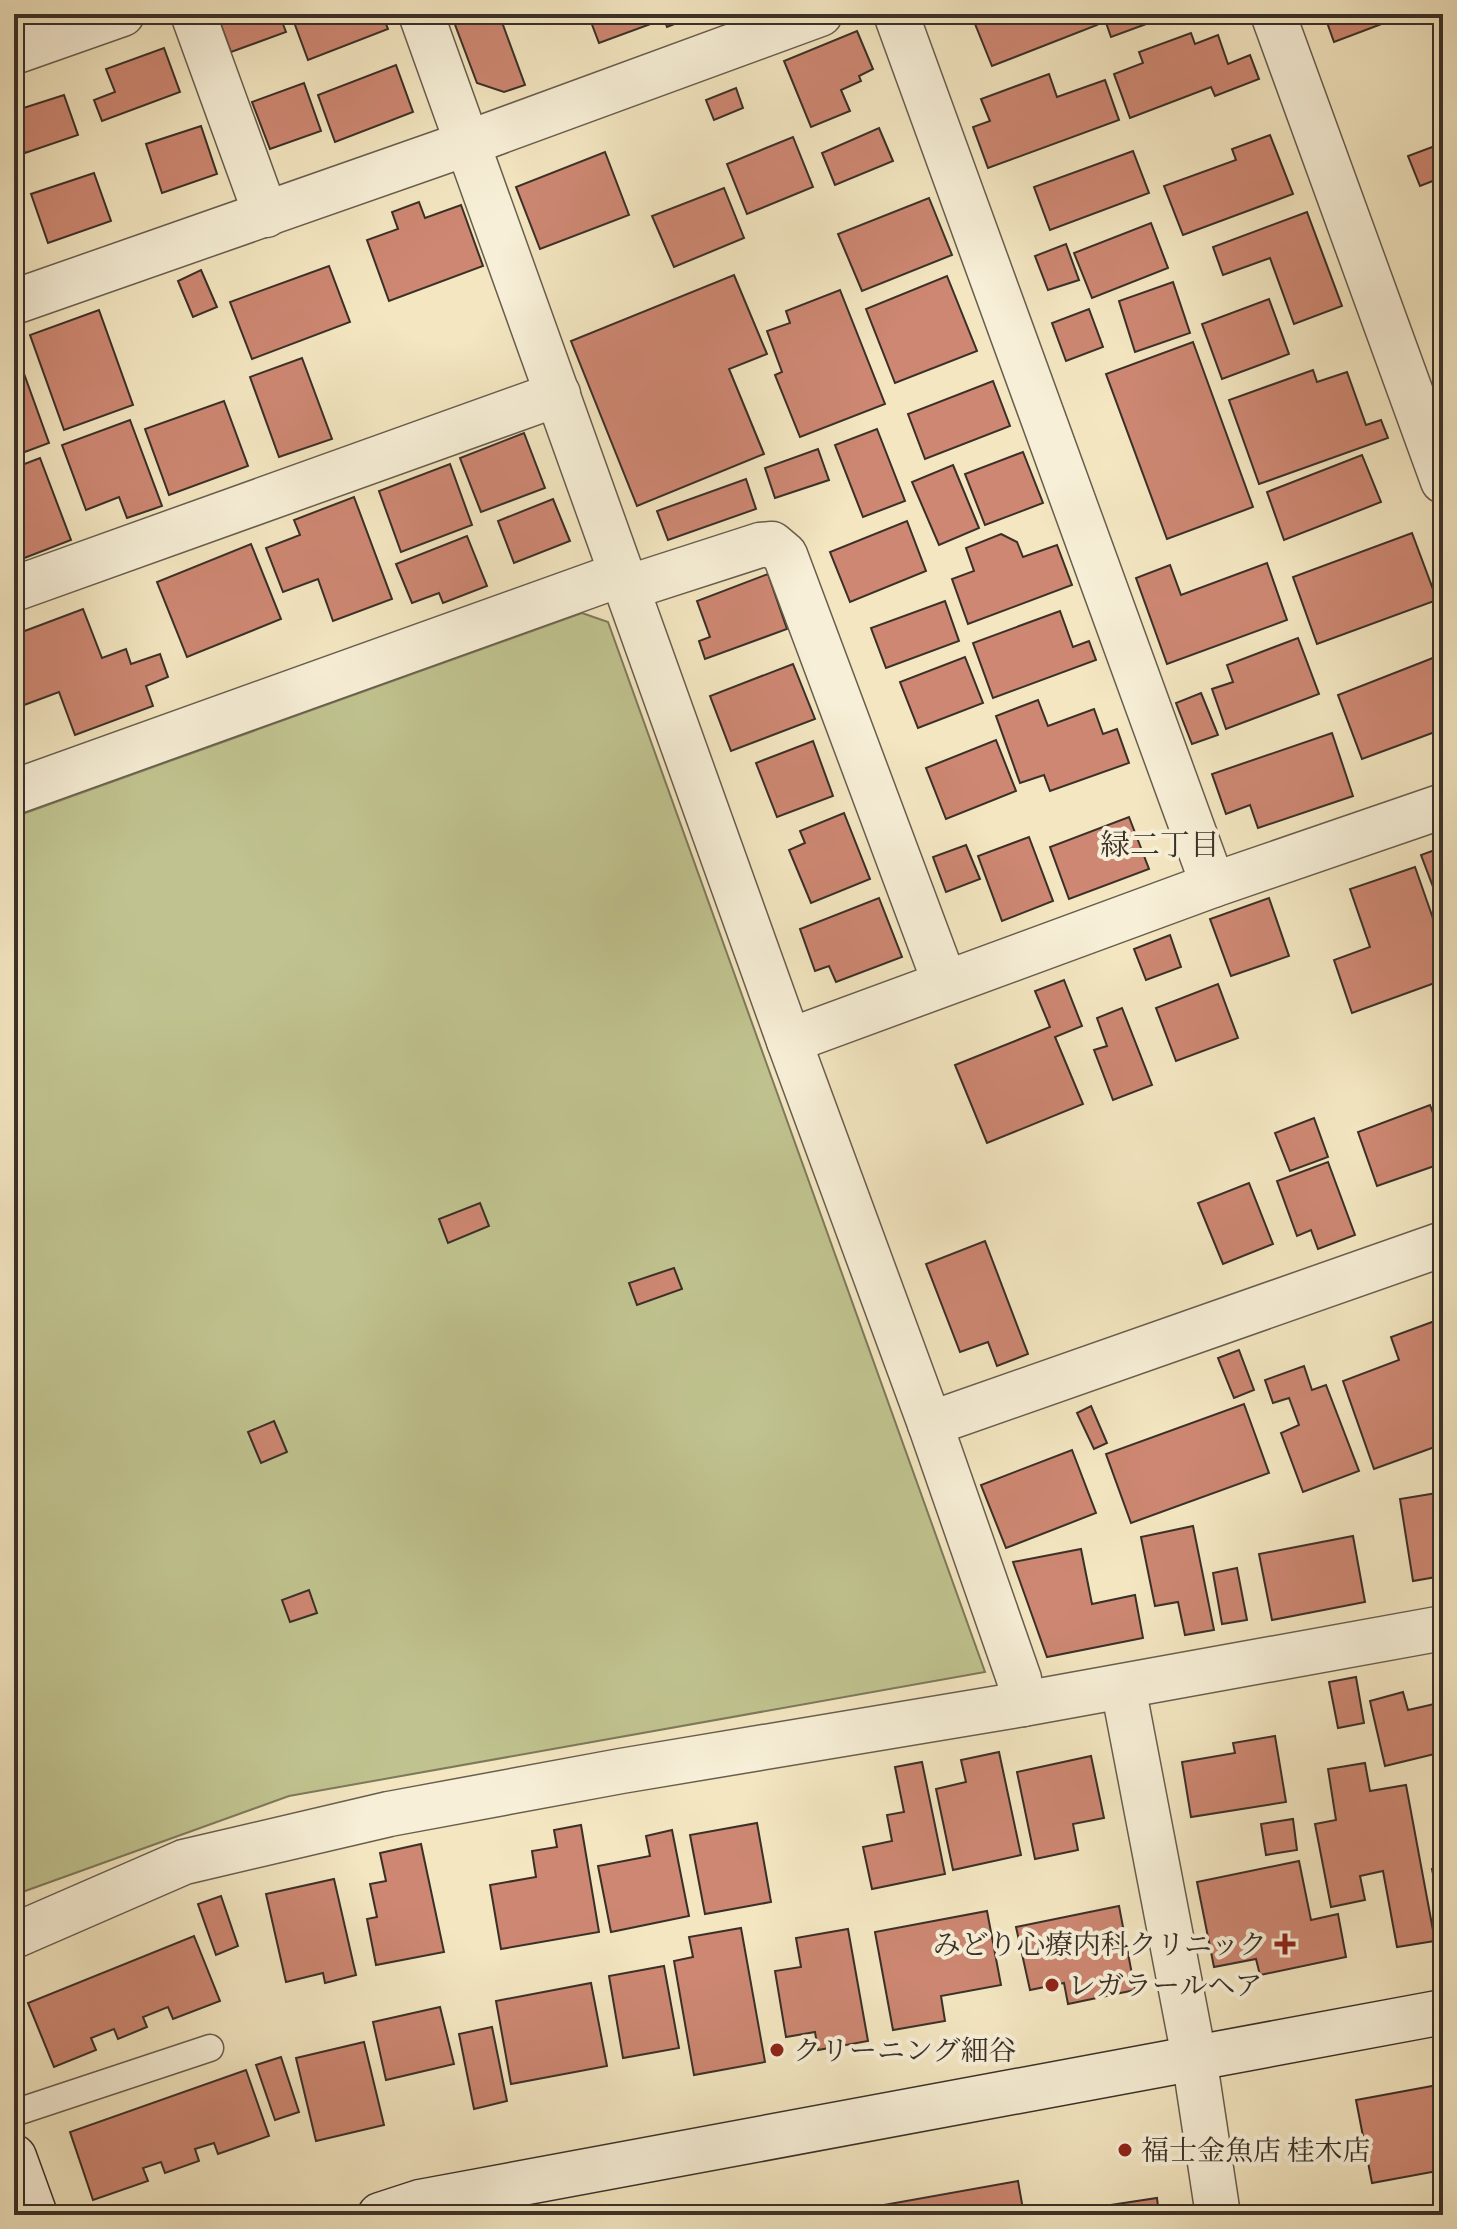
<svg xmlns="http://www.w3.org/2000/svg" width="1457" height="2229" font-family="Vollkorn,'Noto Serif JP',serif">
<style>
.green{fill:#c0c38f;stroke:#7d7a5c;stroke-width:2}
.building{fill:#cd8772;stroke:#3a3028;stroke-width:2}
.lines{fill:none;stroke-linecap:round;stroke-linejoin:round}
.lane-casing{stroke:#685e4e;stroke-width:29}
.street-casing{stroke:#685e4e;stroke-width:47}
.secondary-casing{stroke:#3a3028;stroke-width:47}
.lane{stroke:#f7efd7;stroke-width:26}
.street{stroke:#f7efd7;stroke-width:44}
.secondary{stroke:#f7efd7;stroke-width:44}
.poi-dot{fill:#8f2418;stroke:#f7efd7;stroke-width:3}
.labels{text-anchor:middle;stroke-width:8;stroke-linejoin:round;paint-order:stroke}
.poi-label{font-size:28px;fill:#3a3028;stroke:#f7efd7;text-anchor:start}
.neighbourhood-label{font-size:30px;fill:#3a3028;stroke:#f7efd7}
</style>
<rect width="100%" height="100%" fill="#f3e6c1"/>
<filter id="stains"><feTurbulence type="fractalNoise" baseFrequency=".0025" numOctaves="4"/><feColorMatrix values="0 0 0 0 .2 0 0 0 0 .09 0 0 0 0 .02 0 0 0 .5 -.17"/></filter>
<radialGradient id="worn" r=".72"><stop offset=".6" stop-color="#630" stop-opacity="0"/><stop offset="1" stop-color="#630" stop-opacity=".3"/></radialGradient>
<polygon class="green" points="582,613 608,622 985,1672 289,1796 14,1895 14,817"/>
<g class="building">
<polygon points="217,14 279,14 286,32 231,52"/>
<polygon points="291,14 382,14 388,29 308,60"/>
<polygon points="451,14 499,14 525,85 504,92 477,83"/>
<polygon points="588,14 694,14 695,16 667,27 664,19 599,43"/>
<polygon points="971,14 1092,14 1097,25 992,66"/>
<polygon points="1103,14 1168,14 1168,16 1111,37"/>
<polygon points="1324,14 1408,14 1334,42"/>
<polygon points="1429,14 1443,14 1443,51"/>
<polygon points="857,31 873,69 859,76 861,81 841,90 850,111 811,127 784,61"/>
<polygon points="1191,33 1195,44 1218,35 1228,64 1250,55 1259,79 1215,96 1211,87 1130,118 1114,74 1143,63 1139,52"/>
<polygon points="164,48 180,92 102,121 94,100 115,92 106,69"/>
<polygon points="396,65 413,112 335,142 318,95"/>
<polygon points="1049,74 1057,97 1105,80 1119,120 988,168 973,127 990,121 981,99"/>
<polygon points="304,83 321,131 270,149 252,102"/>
<polygon points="736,88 743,108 714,120 706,100"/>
<polygon points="64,95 78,135 25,153 14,120 14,111"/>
<polygon points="201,126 217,174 162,193 146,144"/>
<polygon points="879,128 893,161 835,185 822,153"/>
<polygon points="1270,135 1293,194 1183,235 1164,186 1236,160 1232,149"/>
<polygon points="793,137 813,187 747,214 727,164"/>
<polygon points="1443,143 1443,177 1420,186 1408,156"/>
<polygon points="1133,151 1149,193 1050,230 1034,187"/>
<polygon points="605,152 629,215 540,249 516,187"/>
<polygon points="94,173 111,221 48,243 31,194"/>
<polygon points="724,188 744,238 674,267 652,216"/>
<polygon points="929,198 952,255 862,291 838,234"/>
<polygon points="419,202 425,218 461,205 483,266 389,301 367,240 398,229 392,212"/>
<polygon points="1307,212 1342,306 1294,324 1270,258 1223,275 1213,247"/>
<polygon points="1151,223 1168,268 1092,298 1074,253"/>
<polygon points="1066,244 1079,280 1048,290 1035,256"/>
<polygon points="329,266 350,322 252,359 230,302"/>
<polygon points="201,270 217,307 193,317 178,281"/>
<polygon points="734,275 767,354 729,369 764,454 637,506 571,341"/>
<polygon points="947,276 977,351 895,383 866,309"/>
<polygon points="1173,282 1190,333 1135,352 1119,301"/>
<polygon points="840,290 885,404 800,437 775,375 782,372 767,331 790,323 786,311"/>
<polygon points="1269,299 1289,354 1222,379 1202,324"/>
<polygon points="1089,309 1103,347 1066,361 1052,323"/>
<polygon points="99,310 133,405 64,430 30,335"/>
<polygon points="1193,342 1253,507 1167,539 1106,374"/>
<polygon points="14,346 49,443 14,456"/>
<polygon points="302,358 332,439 279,457 250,377"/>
<polygon points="1313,370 1317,382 1347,372 1366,425 1381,420 1388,438 1259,484 1229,400"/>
<polygon points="993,381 1010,426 925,459 908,414"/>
<polygon points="224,401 248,466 169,495 145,429"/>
<polygon points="130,420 162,506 127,518 119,497 86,510 62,445"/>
<polygon points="877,429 905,501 863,517 835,445"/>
<polygon points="524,433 545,488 481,512 460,458"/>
<polygon points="818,449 829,480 775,498 765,468"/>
<polygon points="1023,452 1043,503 985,525 965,474"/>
<polygon points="1362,455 1381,502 1284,540 1267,492"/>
<polygon points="40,458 71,540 14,562 14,468"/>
<polygon points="450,464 472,525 401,552 379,491"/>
<polygon points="953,465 979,528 939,545 912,482"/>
<polygon points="746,479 756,509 668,540 657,511"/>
<polygon points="354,497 392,599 333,621 318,579 283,592 266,548 300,535 294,520"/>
<polygon points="553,499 570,541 514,563 498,521"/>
<polygon points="907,521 926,571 850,602 830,552"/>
<polygon points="1412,533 1437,600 1317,644 1293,577"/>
<polygon points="1001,534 1017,542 1023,557 1057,545 1072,585 968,624 952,579 974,571 966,548"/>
<polygon points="467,536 487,586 443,603 439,593 412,603 396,564"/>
<polygon points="251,544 281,619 187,657 157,582"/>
<polygon points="1267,563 1287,620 1167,664 1136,578 1170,565 1181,595"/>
<polygon points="768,574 787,629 705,659 699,641 710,637 697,601"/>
<polygon points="945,601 959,641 886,668 871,628"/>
<polygon points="83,609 102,658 126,649 131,664 160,654 168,677 146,686 153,706 75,735 59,692 16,708 14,635"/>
<polygon points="1060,611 1073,647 1089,641 1096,660 993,698 973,643"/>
<polygon points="1298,638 1319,694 1226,729 1212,689 1233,682 1227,665"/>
<polygon points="1443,654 1443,729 1362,759 1338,695"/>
<polygon points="965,657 983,703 918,728 900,682"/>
<polygon points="793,664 815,719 731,751 710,696"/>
<polygon points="1201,693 1218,735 1192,744 1176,703"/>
<polygon points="1038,700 1048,726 1094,709 1103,734 1117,729 1129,763 1050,791 1044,775 1020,783 996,716"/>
<polygon points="1332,733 1353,796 1258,828 1250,805 1226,814 1212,774"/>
<polygon points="996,740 1016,791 946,819 926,768"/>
<polygon points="813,741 833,796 777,817 756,763"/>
<polygon points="844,813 870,879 811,903 789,850 805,843 800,831"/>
<polygon points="1129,817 1149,869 1069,899 1050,847"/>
<polygon points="1029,837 1053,901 1002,921 978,856"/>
<polygon points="966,845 980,879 946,892 933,857"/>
<polygon points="1443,847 1443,898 1438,900 1421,855"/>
<polygon points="1415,867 1443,947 1443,980 1352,1013 1334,960 1370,947 1350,889"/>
<polygon points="879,898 902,957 836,982 829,966 815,971 800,929"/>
<polygon points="1269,898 1289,956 1231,976 1210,919"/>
<polygon points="1170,935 1181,967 1146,980 1134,949"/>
<polygon points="1064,980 1082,1026 1055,1037 1083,1104 987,1143 955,1065 1050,1027 1035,991"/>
<polygon points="1218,984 1238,1038 1176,1061 1156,1008"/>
<polygon points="1122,1008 1152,1085 1113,1100 1094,1050 1107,1046 1097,1018"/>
<polygon points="1430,1105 1443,1140 1443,1163 1377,1186 1358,1132"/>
<polygon points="1314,1118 1328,1157 1290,1171 1275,1133"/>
<polygon points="1328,1162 1355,1235 1318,1249 1311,1230 1297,1236 1277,1181"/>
<polygon points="1249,1183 1273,1244 1223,1264 1198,1203"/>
<polygon points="480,1203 489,1226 448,1243 439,1219"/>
<polygon points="985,1241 1028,1354 997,1366 988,1342 960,1352 926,1264"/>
<polygon points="674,1268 682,1289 637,1305 629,1283"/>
<polygon points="1443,1318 1443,1444 1374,1469 1343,1381 1399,1360 1391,1337"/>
<polygon points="1239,1350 1254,1390 1234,1398 1218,1358"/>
<polygon points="1304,1366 1312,1390 1326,1385 1359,1471 1303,1492 1281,1433 1299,1425 1289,1398 1273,1403 1265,1380"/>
<polygon points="1244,1404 1269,1473 1131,1523 1106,1454"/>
<polygon points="1091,1406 1107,1443 1094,1449 1077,1413"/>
<polygon points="274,1421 287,1452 261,1463 248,1432"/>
<polygon points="1072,1450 1096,1513 1006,1548 981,1485"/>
<polygon points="1443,1492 1443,1585 1442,1576 1413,1581 1400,1499"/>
<polygon points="1193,1526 1214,1630 1185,1635 1178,1602 1155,1606 1141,1537"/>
<polygon points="1353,1536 1365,1602 1272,1620 1259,1554"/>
<polygon points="1081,1549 1092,1604 1135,1595 1143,1638 1047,1657 1013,1562"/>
<polygon points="1237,1568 1247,1620 1222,1624 1213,1573"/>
<polygon points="309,1590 317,1613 290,1622 282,1600"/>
<polygon points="1356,1677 1364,1723 1338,1728 1329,1682"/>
<polygon points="1403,1692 1408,1710 1443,1702 1443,1752 1385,1766 1370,1701"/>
<polygon points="1275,1736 1286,1802 1191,1817 1182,1762 1235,1753 1233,1743"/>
<polygon points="999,1752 1021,1855 953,1870 936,1789 966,1782 961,1760"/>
<polygon points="1091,1756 1104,1818 1073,1824 1078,1850 1035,1859 1017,1772"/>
<polygon points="922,1762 945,1874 872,1889 863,1847 892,1841 887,1815 904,1812 895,1767"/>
<polygon points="1365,1763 1370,1791 1406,1785 1435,1941 1397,1947 1383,1871 1360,1876 1365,1900 1331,1907 1315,1824 1336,1820 1328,1769"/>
<polygon points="1293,1819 1297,1850 1266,1855 1261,1824"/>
<polygon points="757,1823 771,1902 705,1914 690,1835"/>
<polygon points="581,1825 599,1932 501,1949 490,1885 536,1877 532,1851 557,1847 554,1830"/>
<polygon points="672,1830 689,1916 611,1932 598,1866 650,1856 646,1836"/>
<polygon points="421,1844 444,1952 376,1965 367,1919 377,1917 370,1884 386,1881 380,1853"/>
<polygon points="1299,1861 1311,1920 1338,1914 1346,1957 1260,1975 1256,1959 1214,1967 1197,1882"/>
<polygon points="1443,1867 1443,1922 1432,1869"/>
<polygon points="334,1879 356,1975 325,1983 323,1973 286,1982 266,1894"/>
<polygon points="221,1896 238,1946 216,1955 198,1904"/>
<polygon points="1119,1906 1135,1990 1068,2004 1064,1983 1030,1990 1016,1927"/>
<polygon points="987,1911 1001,1985 941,1996 945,2021 893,2030 875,1932"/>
<polygon points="741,1928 765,2062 694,2075 674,1961 693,1957 689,1937"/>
<polygon points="848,1929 868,2041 818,2050 815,2032 786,2037 775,1971 801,1967 796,1938"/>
<polygon points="194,1936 220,2001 173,2019 168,2007 143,2017 147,2027 118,2039 114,2029 91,2038 96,2050 54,2067 28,2003"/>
<polygon points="664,1966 679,2048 623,2058 609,1976"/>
<polygon points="591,1983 607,2066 511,2084 496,2001"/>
<polygon points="440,2007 454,2064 386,2080 373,2022"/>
<polygon points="492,2027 507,2101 474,2109 459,2034"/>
<polygon points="364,2042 384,2125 316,2141 296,2058"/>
<polygon points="281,2057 299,2112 275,2120 256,2065"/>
<polygon points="246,2070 269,2136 218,2154 214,2143 195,2149 199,2161 165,2173 161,2162 143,2168 148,2181 93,2200 70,2132"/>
<polygon points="1443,2084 1443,2170 1372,2183 1356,2100"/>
<polygon points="1018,2181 1024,2215 828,2215"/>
<polygon points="1157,2198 1159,2215 1064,2215 1064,2212"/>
</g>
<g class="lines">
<g class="lane-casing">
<polyline id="lane" points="14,2113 210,2048"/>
</g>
<g class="street-casing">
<g id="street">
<polyline points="193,14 266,215"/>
<polyline points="421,14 789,1041 930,1424 1019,1679 1023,1704"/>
<polyline points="896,14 1213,885"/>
<polyline points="1273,14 1443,481"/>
<polyline points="14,52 122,14"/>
<polyline points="14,302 468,143 820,14"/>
<polyline points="627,588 760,545 772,544 785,555 945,983"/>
<polyline points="14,589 558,394"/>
<polyline points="14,792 622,574"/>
<polyline points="789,1041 1213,885 1443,806"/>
<polyline points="930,1424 1443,1244"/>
<polyline points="1123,1687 1194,2057 1218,2215"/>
<polyline points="14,1936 184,1862 389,1814 621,1771 1023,1704 1443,1628"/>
</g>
</g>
<g class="secondary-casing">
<g id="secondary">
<polyline points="14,2157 35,2215"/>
<polyline points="380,2215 420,2202 1443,2012"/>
</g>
</g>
<use href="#lane" class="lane"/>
<use href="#street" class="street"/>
<use href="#secondary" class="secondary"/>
</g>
<g class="poi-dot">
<path d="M1281 1932h8v8h8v8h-8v8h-8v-8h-8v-8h8z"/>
<circle cx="1052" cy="1985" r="8"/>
<circle cx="777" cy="2050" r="8"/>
<circle cx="1125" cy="2150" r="8"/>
</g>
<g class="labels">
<g class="poi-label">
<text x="1267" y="1954" text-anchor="end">みどり心療内科クリニック</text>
<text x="1068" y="1995">レガラールヘア</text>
<text x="793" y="2060">クリーニング細谷</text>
<text x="1141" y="2160">福士金魚店 桂木店</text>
</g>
<g class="neighbourhood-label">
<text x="1160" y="855">緑二丁目</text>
</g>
</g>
<rect width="1457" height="2229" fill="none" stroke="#f3e6c1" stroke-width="48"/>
<rect x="16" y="16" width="1425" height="2197" fill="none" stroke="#3a3028" stroke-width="4"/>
<rect x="24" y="24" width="1409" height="2181" fill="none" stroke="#3a3028" stroke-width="2"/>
<rect width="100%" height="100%" filter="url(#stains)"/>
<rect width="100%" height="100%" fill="url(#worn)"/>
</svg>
